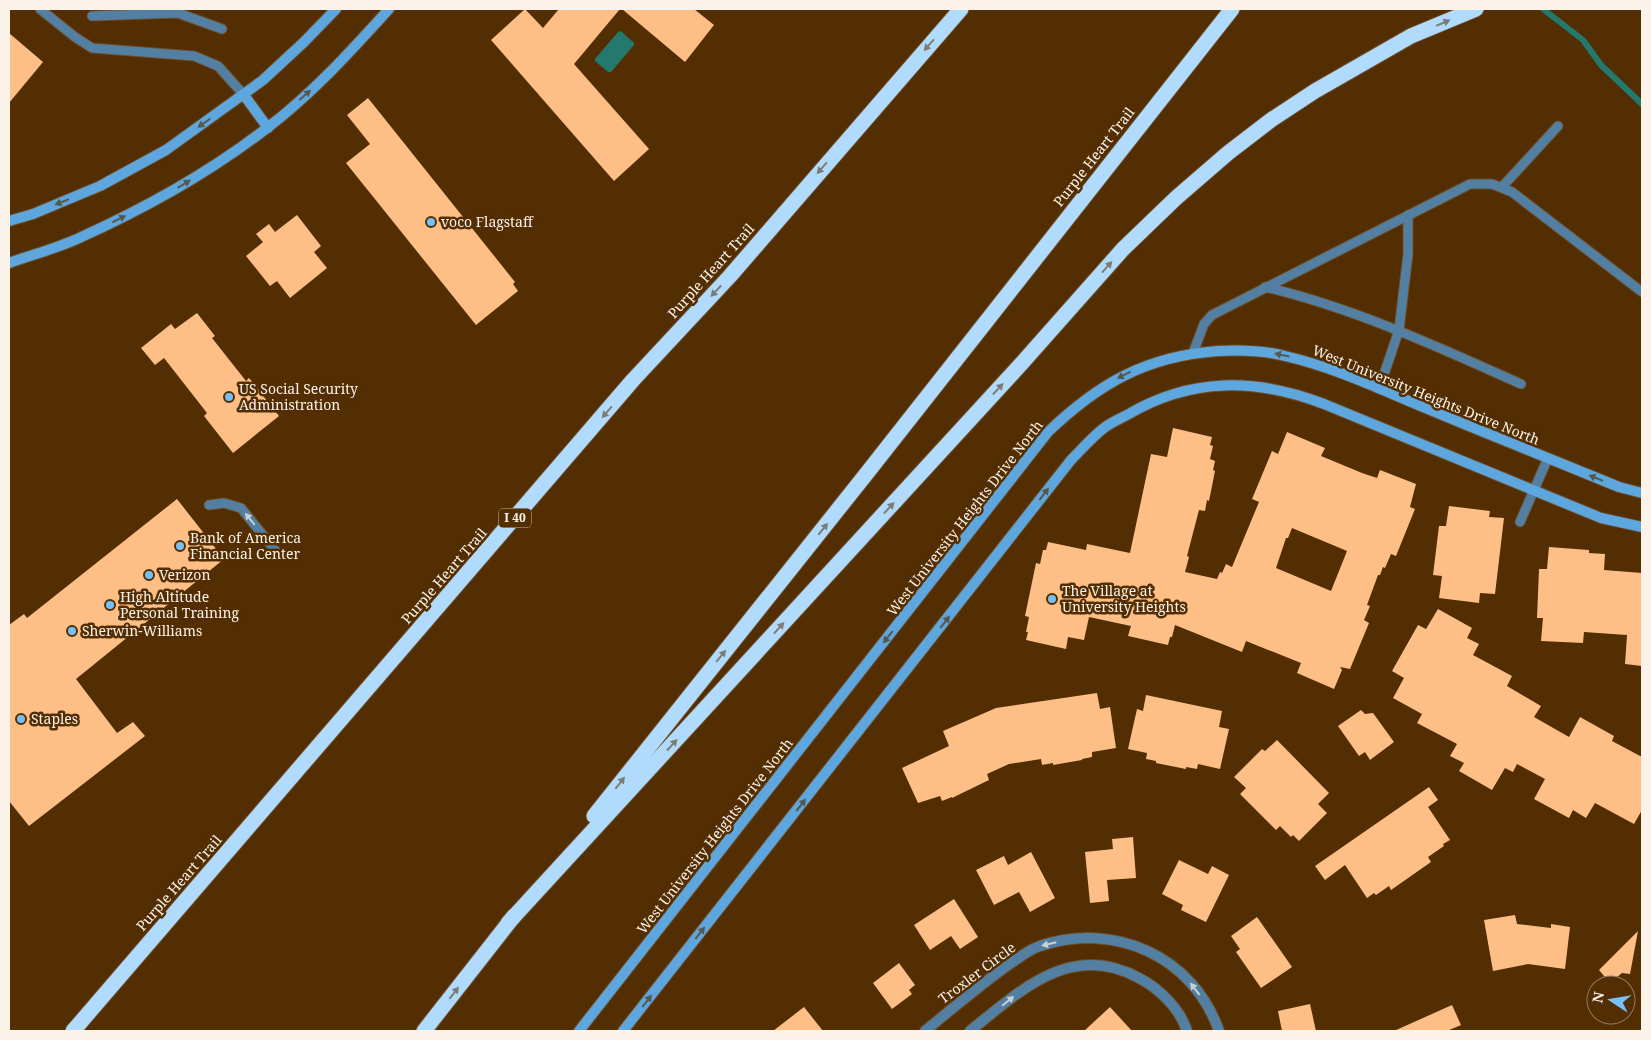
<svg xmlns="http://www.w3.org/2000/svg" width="1651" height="1040" font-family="'Noto Serif',serif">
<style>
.water{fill:#23796e}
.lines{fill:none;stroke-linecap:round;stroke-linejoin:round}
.stream{stroke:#23796e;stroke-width:6}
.building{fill:#febf87;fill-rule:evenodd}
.lane-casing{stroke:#6e4d27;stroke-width:11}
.street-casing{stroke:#6e4d27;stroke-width:12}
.secondary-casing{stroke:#6e4d27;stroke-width:12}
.highway-casing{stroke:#6e4d27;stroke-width:17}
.lane{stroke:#5380a2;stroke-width:9}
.street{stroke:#5380a2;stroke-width:10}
.secondary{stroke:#5da7de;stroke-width:10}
.highway{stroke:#b1dbfd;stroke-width:15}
.oneway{fill:#7d7c73}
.oneway2{fill:#56584f}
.oneway3{fill:#c9d0d4}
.poi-dot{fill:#77c0f7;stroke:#532e02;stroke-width:2}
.labels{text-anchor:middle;stroke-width:5;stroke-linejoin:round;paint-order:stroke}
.shield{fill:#532e02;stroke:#c9b7a4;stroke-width:1}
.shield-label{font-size:12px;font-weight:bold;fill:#fbf2e9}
.street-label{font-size:14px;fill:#fbf2e9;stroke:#532e02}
.poi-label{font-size:14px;fill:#fbf2e9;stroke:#532e02;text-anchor:start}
</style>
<rect width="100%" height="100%" fill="#532e02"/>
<polygon class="water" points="621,31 634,43 634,45 611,72 608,72 595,61 595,59 618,32"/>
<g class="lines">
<polyline class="stream" points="1543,9 1583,40 1601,65 1642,104"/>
</g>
<g class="building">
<polygon points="525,9 543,28 559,9 620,9 574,64 649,149 614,181 491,40"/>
<polygon points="622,9 694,9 714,25 685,62"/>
<polygon points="9,33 43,62 9,103"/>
<polygon points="368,98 515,282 513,284 518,291 476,325 346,163 370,144 347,115"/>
<polygon points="297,215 321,246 314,252 327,268 290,298 277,281 270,286 246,256 263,242 256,234 269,224 275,232"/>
<polygon points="197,313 215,336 212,338 246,381 249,378 279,416 233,453 204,416 207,413 164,358 155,365 141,348 171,324 175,329"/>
<path d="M1173,428L1212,437L1210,445L1213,446L1210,459L1215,461L1213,470L1215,471L1209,501L1207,500L1205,511L1199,510L1187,556L1189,557L1185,572L1217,579L1220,572L1222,573L1226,564L1232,567L1259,502L1252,499L1272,451L1278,454L1287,432L1325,448L1321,456L1362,473L1377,478L1380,470L1416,484L1410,507L1415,509L1396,556L1391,554L1385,568L1383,567L1380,575H1378L1367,605L1370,606L1364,620L1369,623L1350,669L1340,667L1342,670L1334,689L1297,673L1301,663L1246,641L1242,652L1175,625L1172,637H1170L1168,645L1128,636L1131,626L1089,617L1084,640L1068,637L1066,649L1026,640L1028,632H1026L1029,617L1025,616L1036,563L1040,564L1043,550H1046L1048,542L1086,550L1087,544L1130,553L1151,454L1167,457ZM1292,528L1347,551L1331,591L1276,568L1286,538H1288Z"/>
<polygon points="177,499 224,559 76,679 117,733 133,722 145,736 29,826 9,801 9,625 24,614 27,618"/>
<polygon points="1449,506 1490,511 1489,517 1504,518 1495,594 1480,593 1479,603 1439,598 1442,576 1433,575 1439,526 1446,526"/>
<polygon points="1549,547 1589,550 1589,553 1605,554 1604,570 1642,573 1642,666 1625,664 1627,635 1584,632 1583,643 1541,641 1543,618 1537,618 1539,569 1547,569"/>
<polygon points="1438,609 1472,628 1467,638 1479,644 1473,655 1512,676 1507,686 1541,706 1534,717 1569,737 1580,717 1614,736 1612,741 1642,757 1642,810 1634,824 1595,803 1586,818 1573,810 1569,818 1534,799 1545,779 1517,764 1513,772 1505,768 1492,790 1459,771 1464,763 1450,756 1457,744 1417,723 1422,714 1393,698 1404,678 1392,671 1418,625 1426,629"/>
<polygon points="1097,693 1100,709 1110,707 1116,748 1092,752 1092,757 1082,759 1082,760 1053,765 1053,763 1042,765 1041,759 1009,764 987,774 989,780 952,798 952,797 942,801 940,796 918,803 902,768 949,746 943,731 996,708"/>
<polygon points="1146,695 1222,711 1219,727 1229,729 1220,769 1198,764 1197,769 1186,767 1186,769 1156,763 1156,761 1146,759 1147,753 1128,749 1137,709 1143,711"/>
<polygon points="1361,710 1365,714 1373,713 1394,742 1370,760 1365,752 1359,756 1338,726"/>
<polygon points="1277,740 1329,793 1318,804 1327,813 1299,841 1293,835 1291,837 1280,826 1276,830 1240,794 1246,788 1234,777 1262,749 1265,751"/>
<polygon points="1429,787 1438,800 1428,807 1450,840 1443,844 1444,846 1428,857 1431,862 1391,890 1389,886 1376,895 1374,893 1367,898 1345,865 1325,880 1315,866"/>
<polygon points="1133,837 1136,878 1107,880 1109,901 1090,903 1085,852 1113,849 1112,839"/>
<polygon points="1031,852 1055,898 1030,912 1019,892 994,905 976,870 1004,856 1008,865"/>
<polygon points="1179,860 1208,874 1212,866 1229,875 1206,922 1181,910 1183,905 1162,894"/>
<polygon points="954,899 978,937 960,949 951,936 930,950 914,925"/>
<polygon points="1515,915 1517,924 1551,928 1551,924 1570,927 1565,969 1528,964 1493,971 1484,920"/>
<polygon points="1257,917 1292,967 1261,988 1236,952 1240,949 1231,936"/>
<polygon points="1638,931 1630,974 1622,973 1610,983 1599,970"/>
<polygon points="899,963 915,985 909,990 912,994 892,1009 873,983"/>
<polygon points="1310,1004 1316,1031 1282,1031 1278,1011"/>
<polygon points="1452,1005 1461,1025 1447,1031 1394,1031"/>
<polygon points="804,1007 823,1031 773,1031"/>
<polygon points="1110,1007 1132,1031 1084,1031"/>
</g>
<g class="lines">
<g class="lane-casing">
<g id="lane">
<polyline points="40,9 75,37 92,48 194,56 218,66 244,95"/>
<polyline points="92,16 178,13 222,29"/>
<polyline points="1502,187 1558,126"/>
<path d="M1265,287C1354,308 1438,347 1521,384"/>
<polyline points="1193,353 1204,324 1212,315 1470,184 1492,184 1512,192 1642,292"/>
<polyline points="1379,389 1399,330 1408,254 1408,215"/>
<polyline points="209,505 224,503 241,508 279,555"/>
<polyline points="1520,522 1548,458"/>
</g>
</g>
<g class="street-casing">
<g id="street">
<path d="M925,1031C953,1008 981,984 1011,963C1020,957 1030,949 1040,946C1114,921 1193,956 1219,1031"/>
<path d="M970,1031C1021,990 1071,941 1139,978C1160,989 1180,1009 1187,1031"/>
</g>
</g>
<g class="secondary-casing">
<g id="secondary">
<polyline points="244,95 268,128"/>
<polyline points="9,221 33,214 100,186 166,150 263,80 304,42 336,9"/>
<path d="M9,263C31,255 55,249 77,239C144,209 209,173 267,128C312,94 351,51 389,9"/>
<path d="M579,1031L1048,432C1099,383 1147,356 1218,351C1241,350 1263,350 1285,356C1333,367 1378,388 1423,407C1488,434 1553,460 1619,487L1642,493"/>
<path d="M623,1031L1071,460C1082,449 1092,437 1104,428C1110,423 1119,419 1127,415C1191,377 1256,378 1324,404L1601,518L1642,527"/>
</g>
</g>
<g class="highway-casing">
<g id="highway">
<polyline points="594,816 867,473 1232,9"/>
<polyline points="508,923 1022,363 1123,249 1176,198 1228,153 1271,120 1315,91 1411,36 1476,9"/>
<polyline points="73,1031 633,380 730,276 961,9"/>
<polyline points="424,1031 514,916"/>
</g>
</g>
<use href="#lane" class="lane"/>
<use href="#street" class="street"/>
<use href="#secondary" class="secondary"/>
<use href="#highway" class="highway"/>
</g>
<defs><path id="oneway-solid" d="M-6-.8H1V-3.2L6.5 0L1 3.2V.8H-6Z" transform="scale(1.25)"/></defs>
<g class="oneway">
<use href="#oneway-solid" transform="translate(1443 23) rotate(-23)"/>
<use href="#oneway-solid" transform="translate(929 45) rotate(131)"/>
<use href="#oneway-solid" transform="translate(822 168) rotate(131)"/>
<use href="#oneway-solid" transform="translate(1107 267) rotate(-48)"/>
<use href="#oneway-solid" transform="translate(716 291) rotate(133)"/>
<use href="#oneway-solid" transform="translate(998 389) rotate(-47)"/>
<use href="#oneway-solid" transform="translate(607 412) rotate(131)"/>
<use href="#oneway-solid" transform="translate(889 508) rotate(-47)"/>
<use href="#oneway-solid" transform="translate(823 529) rotate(-51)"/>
<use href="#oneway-solid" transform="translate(779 628) rotate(-48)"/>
<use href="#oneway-solid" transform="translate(721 656) rotate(-51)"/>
<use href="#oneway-solid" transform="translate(672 745) rotate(-47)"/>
<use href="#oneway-solid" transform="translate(620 783) rotate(-52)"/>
<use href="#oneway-solid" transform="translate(454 993) rotate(-52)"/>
</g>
<g class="oneway2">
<use href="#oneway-solid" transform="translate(305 95) rotate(-41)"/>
<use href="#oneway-solid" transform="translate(204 123) rotate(145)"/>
<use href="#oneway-solid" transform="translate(184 184) rotate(-31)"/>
<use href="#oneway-solid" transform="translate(62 202) rotate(158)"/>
<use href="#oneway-solid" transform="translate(119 219) rotate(-26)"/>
<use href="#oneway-solid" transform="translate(1282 355) rotate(-168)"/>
<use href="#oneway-solid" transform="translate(1124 375) rotate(153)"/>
<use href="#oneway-solid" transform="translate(1596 478) rotate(-158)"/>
<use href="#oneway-solid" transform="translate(1044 494) rotate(-52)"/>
<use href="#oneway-solid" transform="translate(945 622) rotate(-52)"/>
<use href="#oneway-solid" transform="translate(888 637) rotate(128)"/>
<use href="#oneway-solid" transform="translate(801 805) rotate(-52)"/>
<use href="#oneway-solid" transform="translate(700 933) rotate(-52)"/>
<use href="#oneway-solid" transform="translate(647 1001) rotate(-52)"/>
</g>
<g class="oneway3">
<use href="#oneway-solid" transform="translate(250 519) rotate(-129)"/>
<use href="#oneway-solid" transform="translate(1049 944) rotate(167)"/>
<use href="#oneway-solid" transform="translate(1195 989) rotate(-128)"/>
<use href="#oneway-solid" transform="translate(1008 1001) rotate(-39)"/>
</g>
<g class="poi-dot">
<circle cx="431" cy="222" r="5"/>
<circle cx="229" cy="397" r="5"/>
<circle cx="180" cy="546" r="5"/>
<circle cx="149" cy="575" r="5"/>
<circle cx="1052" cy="599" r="5"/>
<circle cx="110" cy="605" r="5"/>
<circle cx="72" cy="631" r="5"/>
<circle cx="21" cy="719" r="5"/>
</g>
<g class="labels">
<rect class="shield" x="499" y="508.5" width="32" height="19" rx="4"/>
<g class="shield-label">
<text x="515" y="522">I 40</text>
</g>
<g class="street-label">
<text transform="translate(1094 157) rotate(-52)" y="5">Purple Heart Trail</text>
<text transform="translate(711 271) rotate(-48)" y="5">Purple Heart Trail</text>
<text transform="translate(1426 395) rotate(22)" y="5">West University Heights Drive North</text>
<text transform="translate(965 518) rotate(-52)" y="5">West University Heights Drive North</text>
<text transform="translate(444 576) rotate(-49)" y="5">Purple Heart Trail</text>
<text transform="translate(715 836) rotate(-52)" y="5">West University Heights Drive North</text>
<text transform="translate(179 883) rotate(-49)" y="5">Purple Heart Trail</text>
<text transform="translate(977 973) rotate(-37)" y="5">Troxler Circle</text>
</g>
<g class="poi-label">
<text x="441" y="227">voco Flagstaff</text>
<text x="239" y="394">US Social Security<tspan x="239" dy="16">Administration</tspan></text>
<text x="190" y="543">Bank of America<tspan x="190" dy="16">Financial Center</tspan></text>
<text x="159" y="580">Verizon</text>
<text x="1062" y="596">The Village at<tspan x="1062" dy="16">University Heights</tspan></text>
<text x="120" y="602">High Altitude<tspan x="120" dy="16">Personal Training</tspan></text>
<text x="82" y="636">Sherwin-Williams</text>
<text x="31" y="724">Staples</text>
</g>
</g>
<rect width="1651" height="1040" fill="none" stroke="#fbf2e9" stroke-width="20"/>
<g transform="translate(1611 1000) rotate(282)"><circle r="24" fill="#532e02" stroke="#967c5e"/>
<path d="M0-4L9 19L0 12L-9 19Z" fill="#77c0f7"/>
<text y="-8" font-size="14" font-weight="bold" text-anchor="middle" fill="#fbf2e9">N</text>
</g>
</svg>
